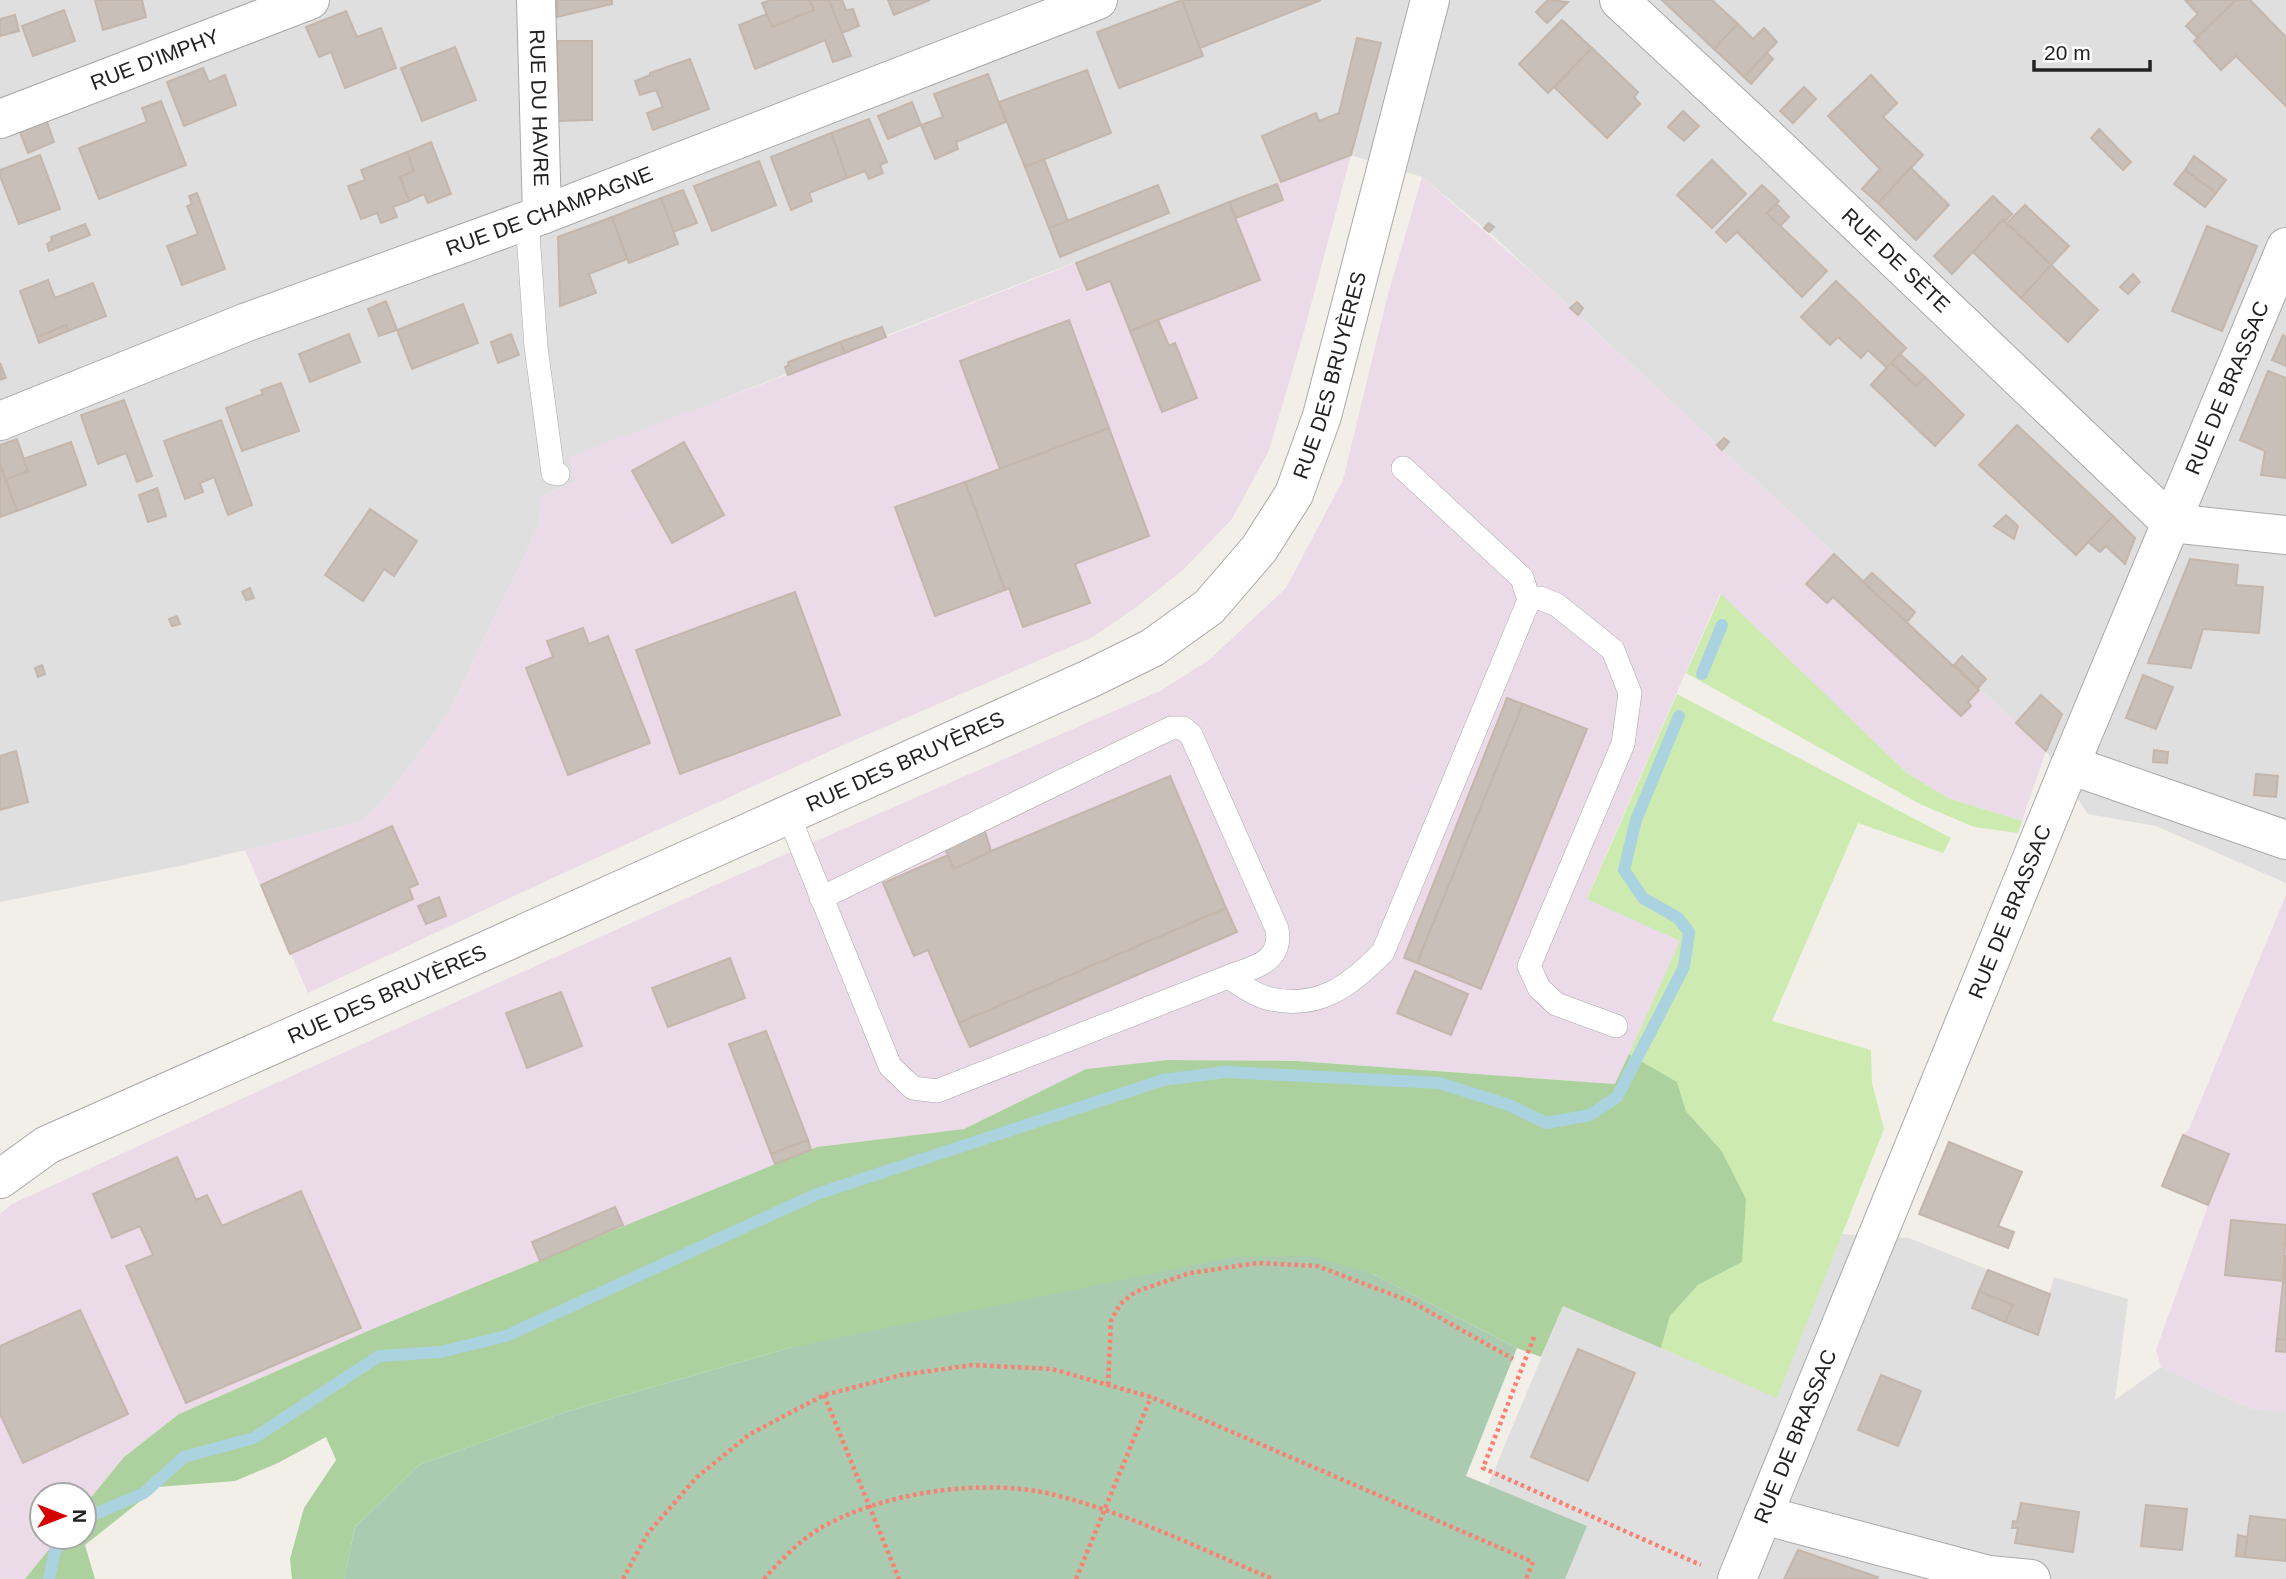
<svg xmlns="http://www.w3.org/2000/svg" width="2286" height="1579" font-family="Helvetica,sans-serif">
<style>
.residential{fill:#e0dfdf}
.industrial{fill:#ebdbe8}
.grass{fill:#cdebb0}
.forest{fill:#add19e}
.cemetery{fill:#aacbaf}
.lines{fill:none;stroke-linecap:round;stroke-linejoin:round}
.stream{stroke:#aad3df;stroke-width:12}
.building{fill:#c7bfb8;stroke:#c4b6ab;stroke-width:2}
.lane-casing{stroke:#a9a9a9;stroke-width:24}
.street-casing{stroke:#a9a9a9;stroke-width:40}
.path{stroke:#fa8072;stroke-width:4.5;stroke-dasharray:3.5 3.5;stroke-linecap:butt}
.lane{stroke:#fff;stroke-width:23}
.street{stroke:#fff;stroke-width:38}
.labels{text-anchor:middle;stroke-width:5;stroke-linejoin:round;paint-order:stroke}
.street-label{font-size:21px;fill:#222;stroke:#fff}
</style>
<rect width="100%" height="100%" fill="#f2efe9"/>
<g class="residential">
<polygon points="0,0 2286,0 2286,883 2156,826 2088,814 2046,751 1489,232 1422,177 1351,155 722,399 576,482 542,495 539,526 448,714 395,786 363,821 184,865 0,902"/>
<polygon points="1841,1234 1909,1238 2049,1294 2054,1277 2128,1299 2115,1400 2161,1367 2252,1409 2286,1412 2286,1579 1565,1579 1488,1485 1563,1306 1777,1397"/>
</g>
<g class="industrial">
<polygon points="1351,155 1303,335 1269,450 1232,519 1183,570 1138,606 1091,638 850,742 533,887 308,993 245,850 363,821 395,786 448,714 539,526 542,495 576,482 568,457 845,353"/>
<polygon points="1422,177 1536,276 2046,751 2022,821 1948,798 1907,773 1720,594 1587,898 1681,941 1616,1084 1297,1061 1168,1060 1086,1069 964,1129 817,1147 377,1327 179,1414 124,1457 84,1506 84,1495 42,1495 42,1537 59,1537 25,1579 0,1579 0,1214 12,1204 274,1084 722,882 1160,691 1209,660 1286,588 1343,480 1387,298"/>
<polygon points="2286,895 2286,1413 2252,1409 2161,1367 2156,1350 2208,1206 2162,1186 2183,1135 2189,1129"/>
</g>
<g class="grass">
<polygon points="1721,594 1907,773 1948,798 2022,821 2018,833 1974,827 1920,804 1686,673"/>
<polygon points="1677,694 1951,838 1943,853 1858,823 1772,1021 1871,1050 1872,1083 1884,1129 1777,1398 1661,1348 1670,1316 1698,1285 1742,1262 1721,1150 1686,1111 1677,1082 1629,1054 1680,941 1587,899"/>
</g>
<polygon class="forest" points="1629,1054 1677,1082 1686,1111 1721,1150 1746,1199 1742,1262 1698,1285 1670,1316 1661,1348 1563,1306 1541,1357 1517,1348 1371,1273 789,1348 565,1412 419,1465 355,1527 344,1579 292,1579 290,1559 304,1508 336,1460 326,1437 278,1463 235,1481 158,1487 85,1545 95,1579 25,1579 59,1537 84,1537 84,1506 124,1457 179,1414 377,1327 817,1147 964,1129 1086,1069 1168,1060 1297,1061 1615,1084"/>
<polygon class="cemetery" points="1309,1256 1371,1273 1517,1348 1466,1476 1587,1526 1565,1579 344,1579 355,1527 419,1465 565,1412 789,1348 1233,1257"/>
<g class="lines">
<g class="stream">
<polyline points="1702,674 1722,625"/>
<polyline points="84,1519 144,1493 184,1457 254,1438 379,1356 440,1352 506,1336 817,1194 1163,1080 1225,1072 1439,1083 1509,1105 1546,1123 1590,1115 1617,1097 1684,967 1689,932 1678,918 1643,898 1624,870 1636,820 1679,716"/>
<polyline points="49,1579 55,1550 67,1537"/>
</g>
</g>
<g class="building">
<polygon points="95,0 142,0 146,17 103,30"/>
<polygon points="557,0 612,0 612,4 557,17"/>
<polygon points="771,0 810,0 814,10 772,27 762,3"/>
<polygon points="810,0 829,0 851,56 833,62 825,40 755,69 739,25 767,14 772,27 814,10"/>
<polygon points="829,0 842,0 846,10 853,9 859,26 842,33"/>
<polygon points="888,0 930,0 894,15"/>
<polygon points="1182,0 1203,56 1119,88 1097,32"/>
<polygon points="1182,0 1321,0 1200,48"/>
<polygon points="1548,0 1568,2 1547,23 1536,12"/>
<polygon points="1662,0 1712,0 1738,24 1714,49"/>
<polygon points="2185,0 2236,0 2197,37 2186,26 2198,14"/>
<polygon points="2236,0 2250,0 2286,37 2286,106 2236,56 2221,70 2194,41"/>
<polygon points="64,10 75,41 33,56 22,26"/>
<polygon points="346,11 357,37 381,28 396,68 345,88 331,52 319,57 306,27"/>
<polygon points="15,15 19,31 0,36 0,19"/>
<polygon points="1562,20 1592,48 1548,93 1519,64"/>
<polygon points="1738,24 1753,39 1764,28 1777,42 1744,77 1714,49"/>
<polygon points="1357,38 1381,43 1351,155 1281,182 1262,136 1316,113 1319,121 1339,113"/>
<polygon points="557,41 592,41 592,120 558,121"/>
<polygon points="455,47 476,100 422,121 401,68"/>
<polygon points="1592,48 1638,92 1634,97 1640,104 1607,138 1554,87"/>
<polygon points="1767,53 1773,59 1751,84 1744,77"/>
<polygon points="690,59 709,109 653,130 647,113 663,107 656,90 640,95 635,81 650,75 650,73"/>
<polygon points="203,68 209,82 225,75 236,105 184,126 167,82"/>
<polygon points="1087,70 1111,133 1025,167 999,102"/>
<polygon points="988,74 1006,122 956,142 958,149 935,159 921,125 943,117 934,94"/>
<polygon points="1871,75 1897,103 1883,117 1923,155 1878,203 1862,189 1880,169 1828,116"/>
<polygon points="1804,87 1816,99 1793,123 1780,111"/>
<polygon points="161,101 186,165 99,199 79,148 147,122 142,108"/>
<polygon points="912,102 921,125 888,139 878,116"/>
<polygon points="1683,111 1699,126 1684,141 1668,127"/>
<polygon points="45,116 54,142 28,153 18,127"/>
<polygon points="869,119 887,162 880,165 883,173 869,179 865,171 847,178 831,133"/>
<polygon points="2099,129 2131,162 2123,170 2091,138"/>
<polygon points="831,133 847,178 809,193 812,201 791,210 771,157"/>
<polygon points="431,142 451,194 428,203 424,194 409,201 400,177 414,171 407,152"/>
<polygon points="407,152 414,171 400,177 409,201 393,207 397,217 381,223 377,213 361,219 348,186 365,180 361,170"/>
<polygon points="40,155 60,209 19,224 0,176 0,170"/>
<polygon points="2194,156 2226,180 2216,193 2185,170"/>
<polygon points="1044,159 1068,221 1049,228 1025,167"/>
<polygon points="1712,160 1746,194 1712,228 1677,195"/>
<polygon points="759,161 776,205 712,231 694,186"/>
<polygon points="1911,168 1949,205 1916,240 1878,203"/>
<polygon points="2185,170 2216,193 2205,207 2174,184"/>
<polygon points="1277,184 1283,200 1236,218 1229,202"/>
<polygon points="1158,185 1169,213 1060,257 1049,228"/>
<polygon points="1762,185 1779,201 1767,213 1827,271 1802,297 1737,232 1726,242 1716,232"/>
<polygon points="683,190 697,223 673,232 661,198"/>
<polygon points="197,193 225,269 182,285 167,246 198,234 187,206 192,204 189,196"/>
<polygon points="1993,196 2012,214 2005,221 2003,220 1952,274 1934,256"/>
<polygon points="661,198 678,244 629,263 612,217"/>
<polygon points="1229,202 1260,280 1130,331 1110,281 1087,290 1076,263"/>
<polygon points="1777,204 1789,217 1780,226 1767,213"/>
<polygon points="2025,205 2069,246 2051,265 2007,223"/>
<polygon points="612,217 627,259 589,274 596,293 560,306 558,237"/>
<polygon points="2003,220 2051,265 2021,298 1973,252"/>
<polygon points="1489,223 1494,227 1489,232 1484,228"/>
<polygon points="85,224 90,235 49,251 47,244 52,241 51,237"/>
<polygon points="2207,226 2257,246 2222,331 2172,311"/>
<polygon points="2051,265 2098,310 2068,342 2021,298"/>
<polygon points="2133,274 2140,282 2128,294 2120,287"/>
<polygon points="48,280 55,298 93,283 106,316 68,331 66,325 37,337 20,291"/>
<polygon points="1836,281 1906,348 1887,368 1868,350 1861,358 1838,337 1830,345 1801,317"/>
<polygon points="386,301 397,330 379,336 368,309"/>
<polygon points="1577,302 1583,308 1578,315 1570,308"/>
<polygon points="463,304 478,343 412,369 397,330"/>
<polygon points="1069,320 1109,428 1000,469 960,361"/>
<polygon points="1158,320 1169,346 1175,343 1197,398 1162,412 1130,331"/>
<polygon points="66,325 68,331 39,343 37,337"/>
<polygon points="882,327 886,337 845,353 840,342"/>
<polygon points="349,334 360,362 310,382 299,354"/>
<polygon points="511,334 519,355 498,363 491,342"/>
<polygon points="2283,335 2286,337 2286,366 2272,360"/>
<polygon points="840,342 845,353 788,375 785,367 789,365 788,362"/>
<polygon points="1900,354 1925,377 1916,386 1891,363"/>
<polygon points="0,363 6,378 0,380"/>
<polygon points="1891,363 1916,386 1925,377 1964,415 1935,446 1871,385"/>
<polygon points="2268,371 2286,378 2286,478 2261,475 2265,451 2240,440"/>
<polygon points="281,383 299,431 242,451 226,408 263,394 261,390"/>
<polygon points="124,400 152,476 137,482 126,453 98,464 81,415"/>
<polygon points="221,420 252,505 228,515 214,477 200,483 203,492 185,499 164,441"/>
<polygon points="2017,425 2113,516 2076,555 1979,465"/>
<polygon points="1109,428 1149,536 1075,564 1090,603 1023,627 1009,588 1005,590 965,482"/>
<polygon points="1724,438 1729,442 1722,450 1717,445"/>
<polygon points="17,439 28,471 6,480 0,464 0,445"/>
<polygon points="71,442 86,485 17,511 6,480 28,471 23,459"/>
<polygon points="684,442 724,515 672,543 632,471"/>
<polygon points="0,466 17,511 0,517"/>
<polygon points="965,482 1005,590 935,616 895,507"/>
<polygon points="157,488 166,516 148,522 139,495"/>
<polygon points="370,509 417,541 394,576 384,569 363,601 325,575"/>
<polygon points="2006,515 2018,526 2014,539 1994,526"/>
<polygon points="2113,516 2135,538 2125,564 2106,546 2100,552 2088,542"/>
<polygon points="1834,554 1979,690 1968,702 1971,706 1961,716 1833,597 1827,603 1806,584"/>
<polygon points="2190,559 2238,565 2236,585 2263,587 2259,633 2203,629 2191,668 2148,663"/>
<polygon points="1872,573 1915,612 1907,622 1863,582"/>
<polygon points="250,588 254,598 246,600 242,592"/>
<polygon points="795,592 840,715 680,774 636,650"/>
<polygon points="177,616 180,624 172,626 169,619"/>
<polygon points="583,628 589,644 608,636 650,743 568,775 526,668 553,657 547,641"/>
<polygon points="1962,656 1986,679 1978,688 1954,665"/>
<polygon points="42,665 45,674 38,677 35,668"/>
<polygon points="2143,675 2173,687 2156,729 2126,718"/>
<polygon points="2041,695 2062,714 2046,751 2016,723"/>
<polygon points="1507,698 1523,704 1417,963 1404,958"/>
<polygon points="1523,704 1587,729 1481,989 1417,963"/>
<polygon points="2154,750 2168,752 2167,763 2153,762"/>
<polygon points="16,751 28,802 0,810 0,756"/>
<polygon points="2256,774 2278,776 2276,797 2254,795"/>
<polygon points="1170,776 1226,908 959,1023 928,950 914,956 883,883 948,855 954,869 991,851"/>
<polygon points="983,825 991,851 954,869 942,842"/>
<polygon points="392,826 418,884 409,888 413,899 290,954 261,885"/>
<polygon points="439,897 446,916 426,924 418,906"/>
<polygon points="1226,908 1237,932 970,1047 959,1023"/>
<polygon points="730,958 745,998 668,1027 652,988"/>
<polygon points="1415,971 1468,994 1451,1035 1397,1013"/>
<polygon points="561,992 582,1046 527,1068 506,1013"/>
<polygon points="766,1031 808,1140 771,1154 729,1044"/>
<polygon points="2183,1135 2229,1154 2208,1205 2162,1186"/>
<polygon points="808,1140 811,1150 775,1164 771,1154"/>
<polygon points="1949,1142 2022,1172 1998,1226 2014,1232 2008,1248 1919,1214"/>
<polygon points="177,1157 196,1200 207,1195 222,1226 301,1191 361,1328 186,1403 126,1266 153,1255 140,1226 112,1238 93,1194"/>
<polygon points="615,1207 623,1225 540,1261 532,1242"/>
<polygon points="2231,1220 2286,1225 2283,1281 2225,1275"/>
<polygon points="2286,1255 2286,1340 2277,1339"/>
<polygon points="1988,1270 2050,1294 2038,1335 2005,1322 2013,1305 1979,1291"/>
<polygon points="1979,1291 2013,1305 2005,1322 1972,1308"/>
<polygon points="80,1310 128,1414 23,1463 0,1414 0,1346"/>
<polygon points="2277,1339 2286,1340 2286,1352 2276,1351"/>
<polygon points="1578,1349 1635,1373 1588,1481 1531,1457"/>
<polygon points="1881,1375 1921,1391 1898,1446 1858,1430"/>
<polygon points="2021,1503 2079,1512 2073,1552 2015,1543 2018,1528 2012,1528 2013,1521 2017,1522"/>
<polygon points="2146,1505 2187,1509 2182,1550 2141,1546"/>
<polygon points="2250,1516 2286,1520 2286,1561 2245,1557"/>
<polygon points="2238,1535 2247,1537 2245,1557 2236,1556"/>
<polygon points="1798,1550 1878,1577 1877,1579 1784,1579"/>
</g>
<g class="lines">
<g class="lane-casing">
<g id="lane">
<polyline points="527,220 536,347 553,473 558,474"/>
<polyline points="1529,600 1540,598 1557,605 1613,650 1630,693 1623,744 1529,966 1539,988 1556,1004 1616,1026"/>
<path d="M788,814L890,1066L913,1088L937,1091L1228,977C1253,967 1283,963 1277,929L1191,735L1183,728H1171L821,898"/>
<path d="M1228,977C1240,984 1254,995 1267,998C1318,1011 1350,986 1383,952L1529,600L1522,578L1403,468"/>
</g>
</g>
<g class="street-casing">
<g id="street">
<path id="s1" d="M536,0L542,215"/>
<path id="s2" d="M1619,0L1771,141L2171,523L2286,535"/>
<path id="s3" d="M0,119L310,0"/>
<path id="s4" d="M0,421L247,322L542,215L1098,0"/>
<polyline points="2070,765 2286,840"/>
<path id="s5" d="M0,1179L47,1145L494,947L1089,679L1152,648L1209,607L1259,549L1294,494L1322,416L1430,0"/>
<polyline points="1763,1515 1989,1575 2031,1579"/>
<path id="s6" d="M1737,1579L2070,765L2286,247"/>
</g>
</g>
<g class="path">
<polyline points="1534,1337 1483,1468 1701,1565"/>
<polyline points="1108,1385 1111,1321 1120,1304 1135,1292 1190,1273 1258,1263 1317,1266 1412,1302 1513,1359"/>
<polyline points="824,1395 899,1579"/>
<polyline points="623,1579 648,1533 697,1477 750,1434 824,1395 902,1375 972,1365 1052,1369 1151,1397 1533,1562 1526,1579"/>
<path d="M764,1579C779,1562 799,1541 819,1529C881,1492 986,1477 1055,1495C1131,1514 1202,1550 1273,1579"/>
<polyline points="1076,1579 1151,1397"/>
</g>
<use href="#lane" class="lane"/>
<use href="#street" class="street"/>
</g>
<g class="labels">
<g class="street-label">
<text dy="7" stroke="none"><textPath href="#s3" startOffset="166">RUE D'IMPHY</textPath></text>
<text dy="7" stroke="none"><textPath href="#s1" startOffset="108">RUE DU HAVRE</textPath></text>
<text dy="7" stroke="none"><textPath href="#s4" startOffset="588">RUE DE CHAMPAGNE</textPath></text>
<text dy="7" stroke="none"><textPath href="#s2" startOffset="380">RUE DE SÈTE</textPath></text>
<text dy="7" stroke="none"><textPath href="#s5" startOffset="1606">RUE DES BRUYÈRES</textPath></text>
<text dy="7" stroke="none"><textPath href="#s6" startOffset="1288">RUE DE BRASSAC</textPath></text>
<text dy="7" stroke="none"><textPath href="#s5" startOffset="998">RUE DES BRUYÈRES</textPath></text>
<text dy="7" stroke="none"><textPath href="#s6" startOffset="721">RUE DE BRASSAC</textPath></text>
<text dy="7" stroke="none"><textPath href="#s5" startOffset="430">RUE DES BRUYÈRES</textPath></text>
<text dy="7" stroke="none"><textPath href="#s6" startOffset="154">RUE DE BRASSAC</textPath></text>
</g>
</g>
<g transform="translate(63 1516) rotate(90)"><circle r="33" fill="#ffffff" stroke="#a7a7a7" stroke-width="2"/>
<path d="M0-5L12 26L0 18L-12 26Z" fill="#d40000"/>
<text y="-10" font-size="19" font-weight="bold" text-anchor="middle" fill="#222222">N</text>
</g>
<path d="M2034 60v10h116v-10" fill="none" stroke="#222222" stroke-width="3.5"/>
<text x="2044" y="60" font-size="21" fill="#222222" stroke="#ffffff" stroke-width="5" paint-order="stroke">20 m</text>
</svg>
